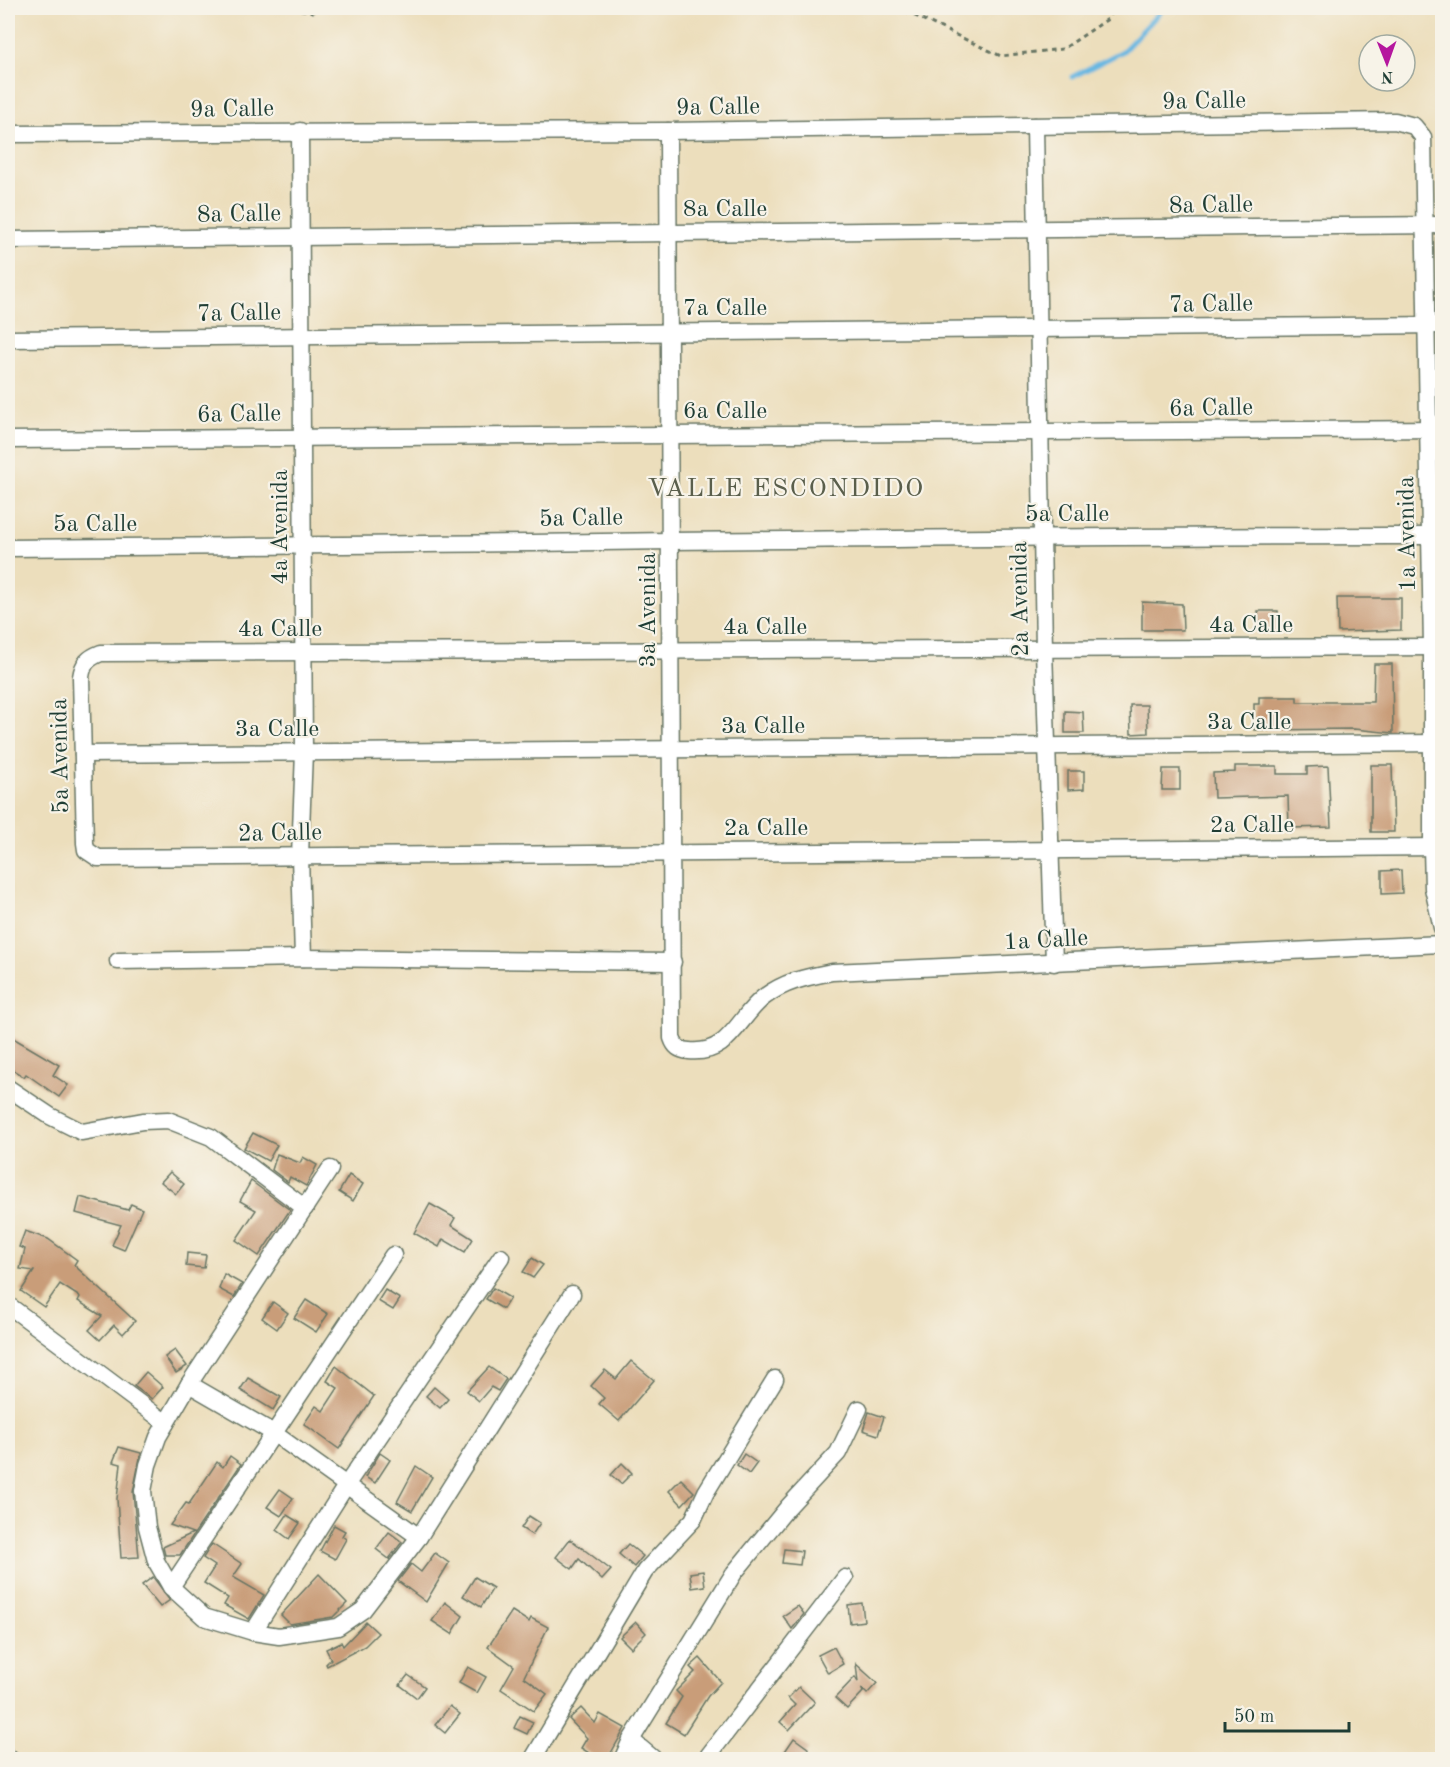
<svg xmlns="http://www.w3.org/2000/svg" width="1450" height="1767" font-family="'Old Standard TT',serif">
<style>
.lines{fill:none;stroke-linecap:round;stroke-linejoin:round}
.stream{stroke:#67b7e2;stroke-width:5}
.building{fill:#c99d79}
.minor-casing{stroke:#677564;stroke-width:19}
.path{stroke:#677564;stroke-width:3;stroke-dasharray:4.5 4.5;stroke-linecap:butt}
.minor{stroke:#fff;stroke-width:16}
.labels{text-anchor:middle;stroke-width:4.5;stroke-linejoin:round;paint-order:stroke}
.street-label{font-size:24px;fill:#1f3d34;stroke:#f7f3e8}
.neighbourhood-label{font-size:26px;letter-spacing:1.5px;fill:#5a5f4c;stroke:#f7f3e8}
</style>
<rect width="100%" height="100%" fill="#f7f3e8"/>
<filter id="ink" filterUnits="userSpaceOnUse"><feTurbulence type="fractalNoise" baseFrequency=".0167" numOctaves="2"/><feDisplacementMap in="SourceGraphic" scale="12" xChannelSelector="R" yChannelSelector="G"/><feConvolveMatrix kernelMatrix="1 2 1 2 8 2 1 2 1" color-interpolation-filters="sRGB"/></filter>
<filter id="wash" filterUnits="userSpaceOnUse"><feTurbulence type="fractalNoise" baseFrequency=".008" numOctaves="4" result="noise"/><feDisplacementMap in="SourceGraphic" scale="24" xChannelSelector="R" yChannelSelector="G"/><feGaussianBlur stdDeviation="1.35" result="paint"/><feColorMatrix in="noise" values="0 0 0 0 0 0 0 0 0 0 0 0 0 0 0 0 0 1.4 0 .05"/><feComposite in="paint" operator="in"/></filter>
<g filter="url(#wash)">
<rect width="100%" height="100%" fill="#ecdebc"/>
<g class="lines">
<polyline class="stream" points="1072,77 1123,51 1164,8"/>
</g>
<g id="blocks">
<g class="building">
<polygon points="1337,598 1401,598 1401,630 1338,632"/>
<polygon points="1142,602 1182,604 1183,630 1142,630"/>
<polygon points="1258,611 1278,611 1278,632 1259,632"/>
<polygon points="1374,664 1392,664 1393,733 1354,729 1254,730 1254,704 1259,704 1259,697 1297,697 1297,702 1373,702"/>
<polygon points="1130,705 1147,705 1148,733 1131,734"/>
<polygon points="1065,711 1083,712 1084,733 1065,733"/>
<polygon points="1371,765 1392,765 1394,832 1371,832"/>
<polygon points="1235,766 1277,766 1277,774 1307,774 1307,767 1328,766 1331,827 1289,828 1288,796 1214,798 1213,773 1235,772"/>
<polygon points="1163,769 1180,769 1180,790 1162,790"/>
<polygon points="1068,771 1084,771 1084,789 1068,790"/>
<polygon points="1401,870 1402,893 1382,894 1382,871"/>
<polygon points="8,1035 59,1065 53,1075 68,1085 59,1097 26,1074 24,1077 8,1067"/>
<polygon points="253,1133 277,1145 268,1161 244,1148"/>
<polygon points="277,1154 300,1163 303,1157 317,1165 306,1186 290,1177 288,1182 272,1170"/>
<polygon points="170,1172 184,1184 176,1194 161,1182"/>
<polygon points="349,1175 363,1184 353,1201 339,1192"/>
<polygon points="251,1181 290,1210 259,1256 236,1240 256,1210 240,1201"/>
<polygon points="80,1197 128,1210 131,1204 142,1209 124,1250 112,1245 121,1225 76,1213"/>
<polygon points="430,1204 455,1218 451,1225 473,1239 465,1252 443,1239 439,1247 414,1233"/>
<polygon points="25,1231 48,1239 77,1260 74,1265 135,1321 123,1334 114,1325 100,1340 89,1330 102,1316 78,1301 80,1297 60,1284 44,1307 21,1291 34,1271 20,1269 25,1249 19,1247"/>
<polygon points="187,1253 206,1255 204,1268 186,1266"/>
<polygon points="532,1258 543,1265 533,1278 523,1272"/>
<polygon points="224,1274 242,1284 234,1297 219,1289"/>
<polygon points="493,1288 510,1298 503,1309 486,1299"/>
<polygon points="385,1290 400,1299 393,1310 378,1301"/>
<polygon points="306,1300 328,1314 316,1332 294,1318"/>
<polygon points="273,1302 288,1313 277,1329 262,1318"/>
<polygon points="175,1350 187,1366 176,1373 165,1357"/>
<polygon points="631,1361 654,1380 619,1421 599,1404 604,1398 591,1386 605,1370 616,1379"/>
<polygon points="336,1366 374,1396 339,1449 304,1424 316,1406 323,1411 338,1388 327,1381"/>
<polygon points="489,1367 506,1379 498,1391 491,1387 479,1401 467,1391"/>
<polygon points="146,1372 163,1387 152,1399 134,1386"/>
<polygon points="248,1378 281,1397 273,1410 240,1390"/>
<polygon points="434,1387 448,1399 440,1408 426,1396"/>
<polygon points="869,1412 884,1417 878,1435 863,1430"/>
<polygon points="119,1447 141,1453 133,1492 139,1557 121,1558 117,1499 121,1464 113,1462"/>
<polygon points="380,1453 390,1460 375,1483 365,1477"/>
<polygon points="744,1454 757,1463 749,1474 737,1465"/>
<polygon points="230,1456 241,1464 180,1555 165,1555 163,1547 193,1533 170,1525 186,1503 189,1504 217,1462 223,1467"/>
<polygon points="622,1463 632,1473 621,1484 611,1475"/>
<polygon points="416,1466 432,1477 412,1511 397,1502"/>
<polygon points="681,1479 694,1492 682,1505 669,1491"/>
<polygon points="280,1489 293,1498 281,1516 267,1507"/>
<polygon points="287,1515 300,1523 289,1539 277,1530"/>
<polygon points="529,1516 540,1523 532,1535 521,1528"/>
<polygon points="334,1525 345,1531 342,1536 346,1539 335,1559 320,1551"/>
<polygon points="389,1532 402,1542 389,1559 376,1549"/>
<polygon points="570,1539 611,1570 602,1580 579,1559 572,1569 556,1557"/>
<polygon points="212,1544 242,1564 233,1577 264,1595 249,1619 224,1605 228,1598 204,1583 215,1566 203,1558"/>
<polygon points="628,1544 643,1556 634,1567 619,1554"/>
<polygon points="784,1549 802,1551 800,1565 782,1563"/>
<polygon points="435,1553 449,1563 426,1602 398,1581 411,1564 421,1572"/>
<polygon points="703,1571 705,1586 692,1588 690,1573"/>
<polygon points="319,1574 347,1603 333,1617 290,1624 281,1615"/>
<polygon points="153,1577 170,1600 160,1607 142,1585"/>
<polygon points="475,1577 493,1588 481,1607 463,1596"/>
<polygon points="445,1602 463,1616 452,1634 432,1621"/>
<polygon points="862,1603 864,1621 850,1623 848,1605"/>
<polygon points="798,1606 804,1614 792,1629 783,1616"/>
<polygon points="512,1611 529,1622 531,1618 548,1627 524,1677 547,1694 534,1711 501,1689 514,1666 488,1647"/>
<polygon points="366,1622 378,1633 365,1646 327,1666 326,1664 331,1659 326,1649 341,1642 343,1646"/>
<polygon points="636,1622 646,1633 631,1648 620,1637"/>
<polygon points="834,1647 843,1664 828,1673 818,1655"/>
<polygon points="700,1658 721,1682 708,1696 684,1734 666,1723 682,1697 676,1691 695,1672 690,1667"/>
<polygon points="856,1664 877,1683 867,1694 861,1688 863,1692 847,1709 835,1698 855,1677 858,1682"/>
<polygon points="468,1667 486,1677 477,1693 459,1683"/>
<polygon points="408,1675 425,1687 417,1698 400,1685"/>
<polygon points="799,1687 815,1702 789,1730 780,1722 795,1705 788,1698"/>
<polygon points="450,1706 460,1714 445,1733 435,1725"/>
<polygon points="581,1708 595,1723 600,1714 625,1728 607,1760 600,1760 581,1748 587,1738 569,1719"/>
<polygon points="520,1716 533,1722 527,1734 514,1728"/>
<polygon points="794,1738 809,1749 802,1760 779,1760"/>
</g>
</g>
</g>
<g filter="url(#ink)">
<use href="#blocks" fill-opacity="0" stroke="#677564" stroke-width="1.5"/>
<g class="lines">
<g class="minor-casing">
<g id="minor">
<polyline points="1035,126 1044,649 1054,963"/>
<polyline points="300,131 304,752 300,856 303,958"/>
<path d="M668,131L672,1038C675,1047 679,1050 689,1051C730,1055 737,1018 764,997C785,981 807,977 832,972L1442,944"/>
<polyline points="8,134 668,131 1395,121 1414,126 1423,137 1432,647 1432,847 1433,888 1442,928"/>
<polyline points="8,240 1442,225"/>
<polyline points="8,339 1442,325"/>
<polyline points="8,440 1442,429"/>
<path d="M8,548C486,545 964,535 1442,536"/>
<path d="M1442,647L101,653C88,658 83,663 81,677L85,843L86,850L98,858L1442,847"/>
<polyline points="83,754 1441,743"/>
<polyline points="118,961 303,958 673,962"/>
<polyline points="8,1088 50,1116 82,1132 143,1121 168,1120 211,1137 305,1208"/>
<polyline points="330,1169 189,1384 158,1437 148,1465 143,1491 147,1527 156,1561 171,1587 204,1617 253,1632 279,1636 338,1627 363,1610 419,1537 572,1294"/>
<polyline points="8,1305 166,1423"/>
<polyline points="189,1384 272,1432 419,1537"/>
<polyline points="171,1587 393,1255"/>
<polyline points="253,1632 347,1484 501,1257"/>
<polyline points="631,1740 655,1760"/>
<polyline points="8,1757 11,1760"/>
<polyline points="532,1760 645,1571 693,1520 706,1492 775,1379"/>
<polyline points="622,1760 631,1740 734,1573 788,1507 838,1453 859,1409"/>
<polyline points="705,1760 845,1578"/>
</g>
</g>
<g class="path">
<polyline points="292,8 313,12 325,8"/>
<polyline points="898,8 1001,56 1063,49 1108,19 1114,8"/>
</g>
<use href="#minor" class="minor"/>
</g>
</g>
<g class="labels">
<g class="street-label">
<text transform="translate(1204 100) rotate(-1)" y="8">9a Calle</text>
<text transform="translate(718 106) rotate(-1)" y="8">9a Calle</text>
<text transform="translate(232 108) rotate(-1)" y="8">9a Calle</text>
<text transform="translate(1211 204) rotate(-1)" y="8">8a Calle</text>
<text x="725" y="216">8a Calle</text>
<text transform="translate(239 213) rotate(-1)" y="8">8a Calle</text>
<text transform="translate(1211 303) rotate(-1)" y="8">7a Calle</text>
<text x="725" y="315">7a Calle</text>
<text transform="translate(239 312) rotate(-1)" y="8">7a Calle</text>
<text transform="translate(1211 407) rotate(-1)" y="8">6a Calle</text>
<text x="725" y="418">6a Calle</text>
<text transform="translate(239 413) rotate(-1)" y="8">6a Calle</text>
<text x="1067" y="521">5a Calle</text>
<text transform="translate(581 517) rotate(-1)" y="8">5a Calle</text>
<text x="95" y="531">5a Calle</text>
<text transform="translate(279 527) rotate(-90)" y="8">4a Avenida</text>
<text transform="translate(1406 534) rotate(-91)" y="8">1a Avenida</text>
<text transform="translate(1019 599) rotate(-91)" y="8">2a Avenida</text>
<text transform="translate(647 610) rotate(-90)" y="8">3a Avenida</text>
<text x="1251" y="632">4a Calle</text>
<text x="765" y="634">4a Calle</text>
<text x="280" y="636">4a Calle</text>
<text x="1249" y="729">3a Calle</text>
<text x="763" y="733">3a Calle</text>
<text x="277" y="736">3a Calle</text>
<text transform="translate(59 756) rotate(-91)" y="8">5a Avenida</text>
<text x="1252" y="832">2a Calle</text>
<text x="766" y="835">2a Calle</text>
<text transform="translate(280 832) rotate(-1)" y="8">2a Calle</text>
<text transform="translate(1046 939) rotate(-3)" y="8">1a Calle</text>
</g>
<g class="neighbourhood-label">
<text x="786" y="496">VALLE ESCONDIDO</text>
</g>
</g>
<rect width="1450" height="1767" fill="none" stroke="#f7f3e8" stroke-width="30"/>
<g transform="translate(1387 63) rotate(179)"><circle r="28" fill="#f7f3e8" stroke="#a1aaa0" stroke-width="1.5"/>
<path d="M0-4.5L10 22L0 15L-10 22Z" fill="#b5179e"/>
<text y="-9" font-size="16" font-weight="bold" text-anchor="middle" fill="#1f3d34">N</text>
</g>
<path d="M1225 1722v9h124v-9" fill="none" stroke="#1f3d34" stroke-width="3"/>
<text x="1234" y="1722" font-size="18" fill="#1f3d34" stroke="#f7f3e8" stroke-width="4.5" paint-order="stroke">50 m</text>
</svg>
